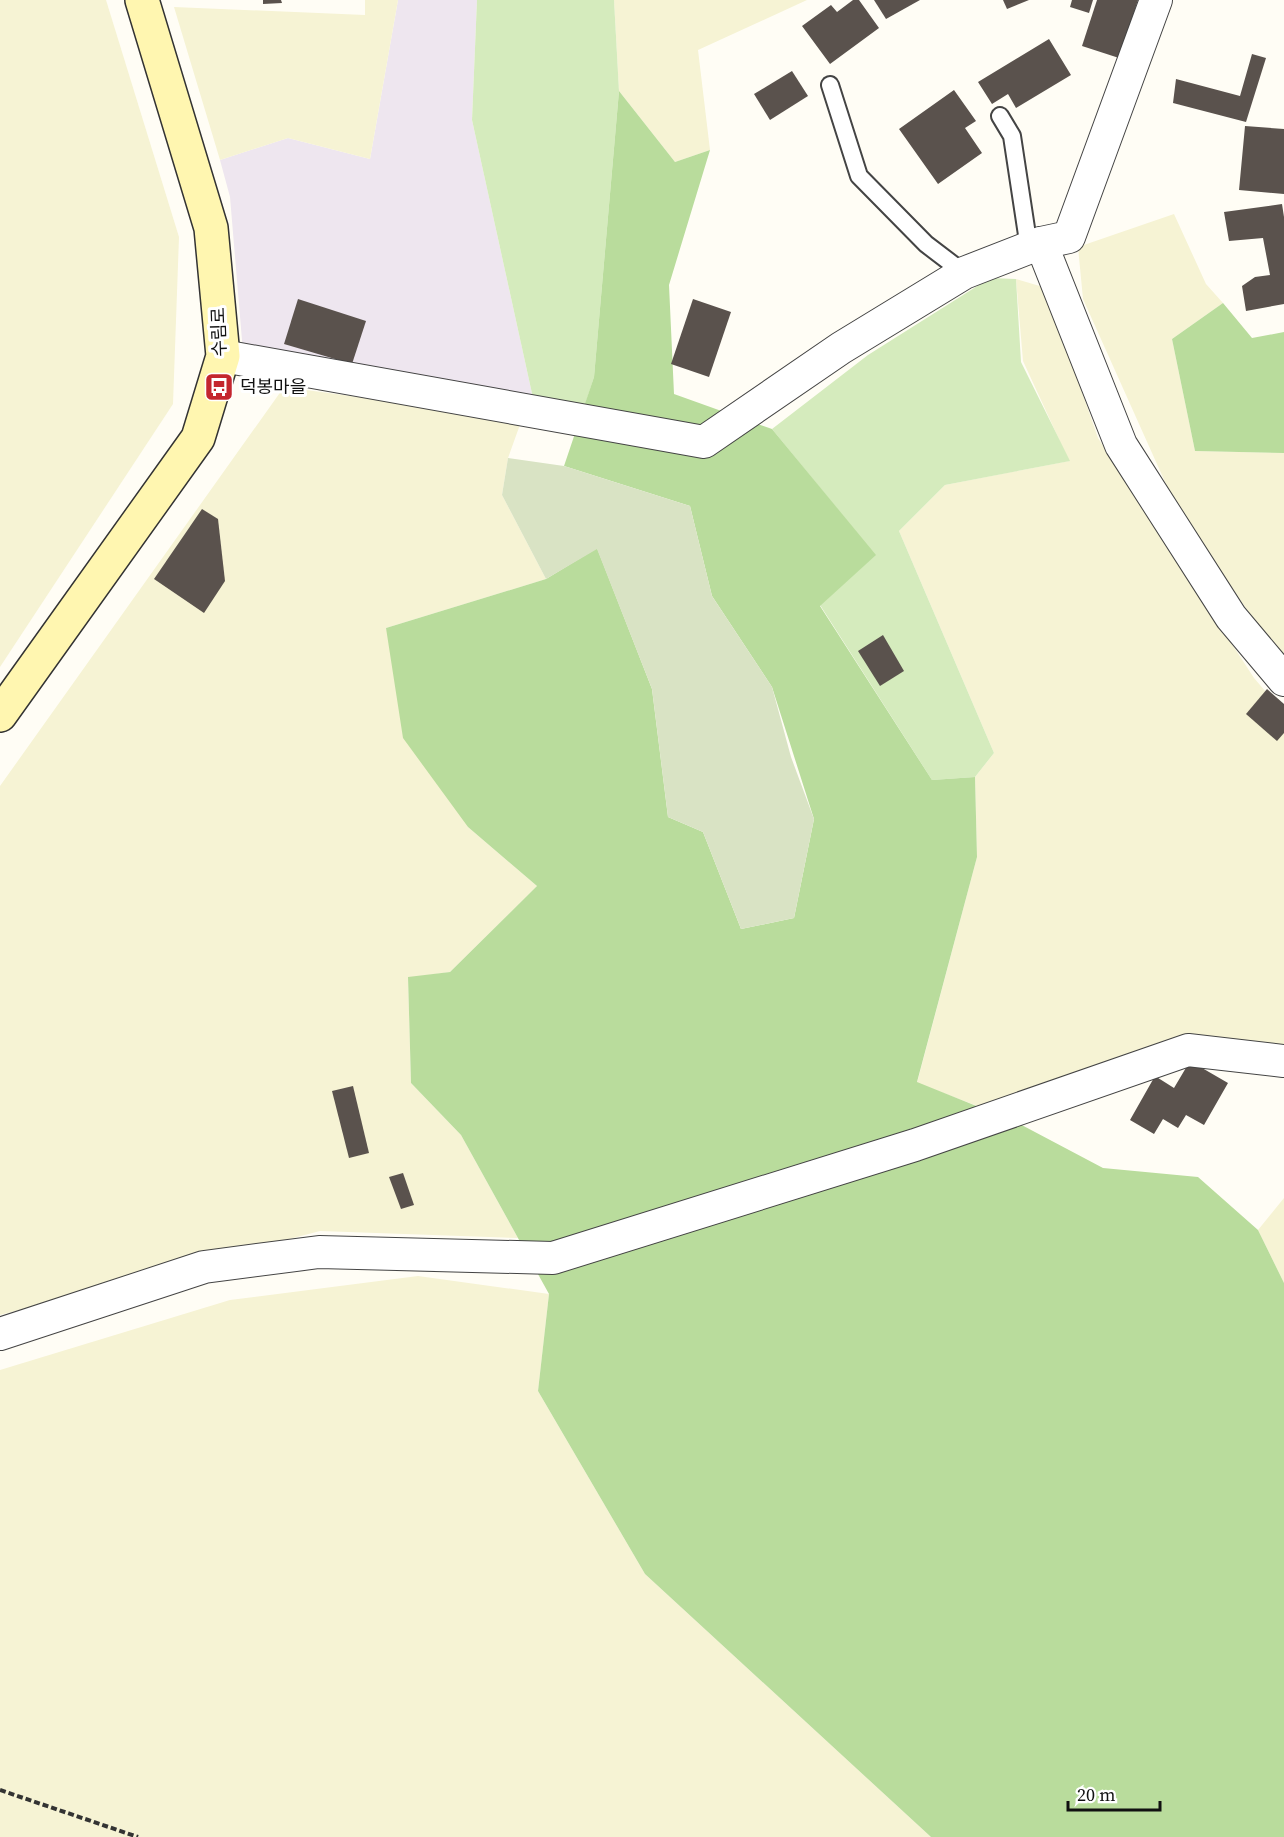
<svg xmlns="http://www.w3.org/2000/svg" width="1284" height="1837" font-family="'Source Serif 4','Noto Sans KR',serif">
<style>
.industrial{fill:#eee6ef}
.farmland{fill:#f6f3d4}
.green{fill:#d5ebbd}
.forest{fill:#b9dc9c}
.cemetery{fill:#d9e3c4}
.building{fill:#5a524d}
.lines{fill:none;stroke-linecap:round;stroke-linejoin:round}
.lane-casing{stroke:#444;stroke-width:20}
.street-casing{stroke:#444;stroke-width:34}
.secondary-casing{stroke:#333;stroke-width:36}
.path{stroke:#333;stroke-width:4;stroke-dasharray:6 3;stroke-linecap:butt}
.lane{stroke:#fff;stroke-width:16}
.street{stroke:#fff;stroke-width:32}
.secondary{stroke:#fff6b0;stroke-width:33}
.labels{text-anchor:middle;stroke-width:6;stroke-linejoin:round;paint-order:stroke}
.street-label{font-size:18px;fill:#111;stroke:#fff}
.poi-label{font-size:18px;fill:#111;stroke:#fff;text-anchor:start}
</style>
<rect width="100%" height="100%" fill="#fffdf5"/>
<polygon class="industrial" points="398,0 477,0 472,120 533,398 243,352 230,197 220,160 288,138 370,159"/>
<g class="farmland">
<polygon points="0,0 106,0 179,237 173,404 0,667"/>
<polygon points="365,0 398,0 370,159 288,138 220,160 174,7 365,15"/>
<polygon points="614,0 807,0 698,50 710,150 675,162 619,91"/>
<polygon points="1174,214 1206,284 1223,303 1172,339 1195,451 1284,453 1284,657 1277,654 1174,502 1083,299 1078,247"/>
<polygon points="1016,279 1060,292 1053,308 1098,438 1254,678 1284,713 1284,1047 1199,1037 988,1110 917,1083 977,857 975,777 994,753 899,531 945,485 1069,461 1023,361"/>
<polygon points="284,387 522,419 508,458 502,495 546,579 386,628 468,827 537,886 450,972 408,978 411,1083 461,1135 518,1238 320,1231 0,1315 0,786"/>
<polygon points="1284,1198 1284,1283 1258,1230"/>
<polygon points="418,1276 549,1294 538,1391 645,1574 931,1837 0,1837 0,1370 230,1300"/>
</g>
<g class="green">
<polygon points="477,0 614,0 619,91 594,377 584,408 533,398 472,120"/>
<polygon points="990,278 1016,279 1021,362 1070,461 945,485 899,531 994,753 975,777 932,780 820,605 875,555 772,429 868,355"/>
</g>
<g class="forest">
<polygon points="619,91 675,162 710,150 669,285 674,394 772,429 876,555 820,606 932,780 975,777 977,857 917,1082 1016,1122 1103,1168 1198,1177 1258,1230 1284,1283 1284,1837 931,1837 645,1574 538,1391 549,1294 461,1135 411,1083 408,977 450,972 537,886 468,827 403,738 386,628 546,579 597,548 652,689 668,817 703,832 741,929 794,918 814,819 772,687 712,596 690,506 564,466 594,377"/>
<polygon points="1223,303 1252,338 1284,332 1284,453 1195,451 1172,339"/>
</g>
<polygon class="cemetery" points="508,458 564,466 690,506 712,596 772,687 791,757 814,819 794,918 741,929 703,832 668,817 652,689 597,549 546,579 502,495"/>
<g class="building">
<polygon points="263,0 281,0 282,3 263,4"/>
<polygon points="853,0 859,0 879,28 830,64 802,26 831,5 837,12"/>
<polygon points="874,0 920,0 886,19"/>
<polygon points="1003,0 1029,0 1007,9"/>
<polygon points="1072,0 1093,0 1089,13 1070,7"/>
<polygon points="1097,0 1138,0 1119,58 1082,46"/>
<polygon points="1049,39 1071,75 1016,108 1008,94 992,104 978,82"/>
<polygon points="1252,54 1266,58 1246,122 1173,103 1176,79 1240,96"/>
<polygon points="792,71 808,96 770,120 754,94"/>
<polygon points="954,90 976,121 965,128 982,153 938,184 899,129"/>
<polygon points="1245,126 1284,129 1284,194 1239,190"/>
<polygon points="1282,204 1284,217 1284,304 1246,311 1242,286 1255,277 1270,275 1263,238 1229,241 1224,212"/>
<polygon points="298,299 366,321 352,364 284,344"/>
<polygon points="693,299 731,312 709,377 671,364"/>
<polygon points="202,509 218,519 225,581 204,613 154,579"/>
<polygon points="883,635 904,671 880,686 858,651"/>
<polygon points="1267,689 1284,704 1284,733 1277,741 1246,714"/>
<polygon points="1190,1061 1228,1083 1204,1125 1186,1115 1178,1128 1163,1119 1154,1134 1130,1120 1155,1076 1174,1088"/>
<polygon points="353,1086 369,1153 349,1158 332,1091"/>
<polygon points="403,1173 414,1205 401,1209 389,1177"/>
</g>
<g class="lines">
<g class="lane-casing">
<g id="lane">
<polyline points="830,85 859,176 926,244 964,273"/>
<polyline points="1000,116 1012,136 1029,248"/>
</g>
</g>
<g class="street-casing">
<g id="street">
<polyline points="1041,243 1121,445 1231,617 1284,680"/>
<polyline points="223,356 704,442 841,348 964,273 1041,243 1069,237 1156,0"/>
<polyline points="0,1334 204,1267 319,1252 553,1258 915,1145 1188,1050 1284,1061"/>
</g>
</g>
<g class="secondary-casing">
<polyline id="secondary" points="0,715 198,438 223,356 211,228 142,0"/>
</g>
<polyline class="path" points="0,1790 138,1837"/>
<use href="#lane" class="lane"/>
<use href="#street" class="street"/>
<use href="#secondary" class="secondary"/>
</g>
<defs>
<g id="bus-square" transform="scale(1.5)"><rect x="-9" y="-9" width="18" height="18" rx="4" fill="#c4262e" stroke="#fff"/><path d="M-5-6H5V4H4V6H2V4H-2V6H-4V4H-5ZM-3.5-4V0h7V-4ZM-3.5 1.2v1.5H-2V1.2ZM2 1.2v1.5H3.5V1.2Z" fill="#fff"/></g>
</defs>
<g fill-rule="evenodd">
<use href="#bus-square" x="219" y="387"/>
</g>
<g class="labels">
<g class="street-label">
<text transform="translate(219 332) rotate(-92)" y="6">수림로</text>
</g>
<g class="poi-label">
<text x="240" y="393">덕봉마을</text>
</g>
</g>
<path d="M1068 1801v9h92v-9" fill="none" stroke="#111111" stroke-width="3"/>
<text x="1077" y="1801" font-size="18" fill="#111111" stroke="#ffffff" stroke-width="4.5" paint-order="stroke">20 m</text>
</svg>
